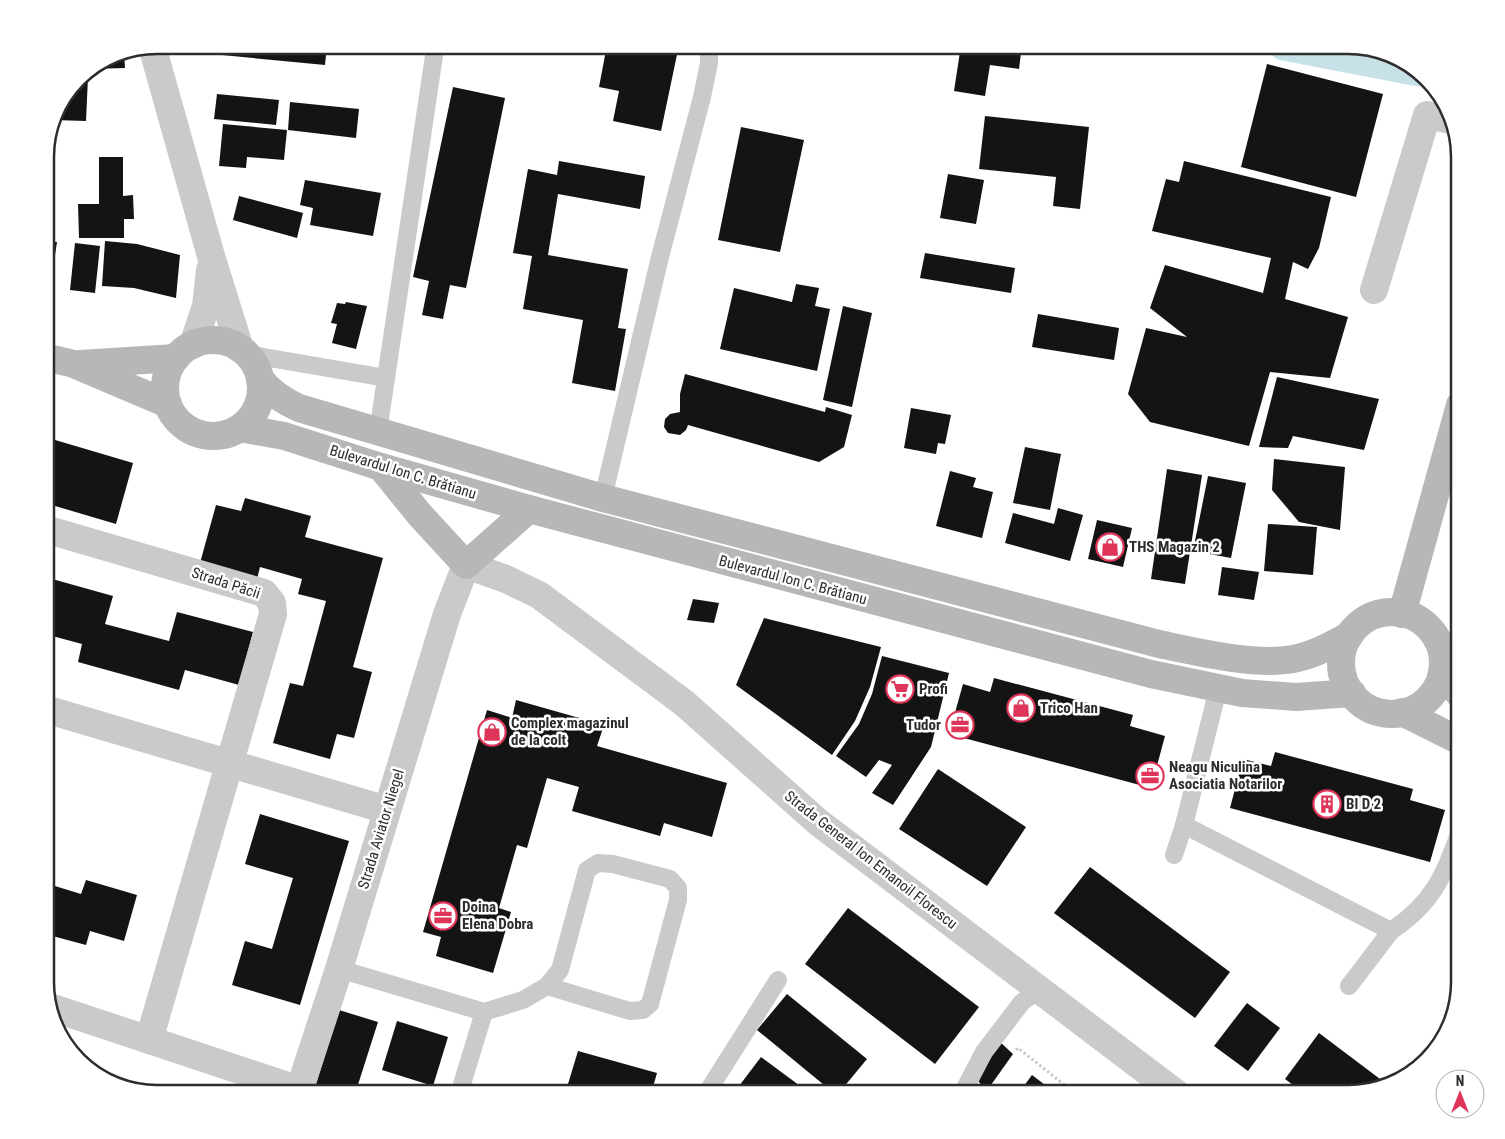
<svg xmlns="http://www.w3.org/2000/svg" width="1505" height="1139" font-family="'Roboto Condensed',sans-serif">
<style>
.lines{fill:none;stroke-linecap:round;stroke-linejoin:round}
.canal{stroke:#c7e1e9;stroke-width:31}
.building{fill:#141414}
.path{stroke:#cacaca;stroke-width:3;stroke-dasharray:2.5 2.5;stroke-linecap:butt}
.service{stroke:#cacaca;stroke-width:18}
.minor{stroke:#cacaca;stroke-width:28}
.tertiary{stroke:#cacaca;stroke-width:28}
.secondary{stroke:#b7b7b7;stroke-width:28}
.labels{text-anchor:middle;stroke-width:5;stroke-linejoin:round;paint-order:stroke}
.street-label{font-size:15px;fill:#2d2d2d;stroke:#fff}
.poi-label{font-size:15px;font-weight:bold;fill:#2d2d2d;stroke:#fff;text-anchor:start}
.rim{fill:none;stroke:#2d2d2d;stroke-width:2.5}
</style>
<rect width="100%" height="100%" fill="#fff"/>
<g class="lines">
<polyline class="canal" points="1284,45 1419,71"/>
</g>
<g class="building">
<polygon points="202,45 327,45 325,65 201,53"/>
<polygon points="607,45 679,45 661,131 613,121 619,91 599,87"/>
<polygon points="961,45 1022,45 1019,69 990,65 985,96 954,91"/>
<polygon points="124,51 125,68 90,69 114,53"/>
<polygon points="1267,64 1383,94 1356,197 1241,167"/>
<polygon points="80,77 88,77 86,121 53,120 57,107"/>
<polygon points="453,87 505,98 466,288 450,285 443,319 422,315 429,281 413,277"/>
<polygon points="217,94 279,100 276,125 214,119"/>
<polygon points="290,102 359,109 356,138 288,130"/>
<polygon points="985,116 1089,127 1080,209 1053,206 1056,177 979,169"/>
<polygon points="223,124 287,130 284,160 247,157 246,168 219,166"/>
<polygon points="741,127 804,140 780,252 718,240"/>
<polygon points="99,157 123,157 123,196 133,195 134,219 124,219 124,238 79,238 78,204 99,204"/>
<polygon points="559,161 645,176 640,209 558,194 548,255 628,269 618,328 626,329 615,391 572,383 583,320 523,309 532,256 513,253 528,169 557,175"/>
<polygon points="1184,161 1331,197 1319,248 1308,269 1293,262 1285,299 1348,317 1330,378 1270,372 1249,446 1150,422 1128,394 1146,328 1187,337 1150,308 1165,265 1263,293 1271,258 1152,231 1166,179 1179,182"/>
<polygon points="948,174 984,180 976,224 940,218"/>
<polygon points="305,180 381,193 373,236 310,225 313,208 300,205"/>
<polygon points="239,196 303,213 297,238 233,220"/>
<polygon points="45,214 52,215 49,241 57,242 54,262 45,261"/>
<polygon points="105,241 137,244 180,255 176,298 134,288 102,286"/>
<polygon points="75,243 100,246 95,293 70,290"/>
<polygon points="925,253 1015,268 1011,293 920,278"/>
<polygon points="796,284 819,288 815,306 830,309 817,371 720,349 734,288 792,302"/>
<polygon points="346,302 367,306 356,349 332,343 337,324 331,323 337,303 345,304"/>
<polygon points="843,306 872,313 852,407 823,400"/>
<polygon points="1038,314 1119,328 1114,360 1032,347"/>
<polygon points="685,374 825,412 826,407 852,415 844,447 819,462 688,425 686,430 680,435 668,433 664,427 665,419 670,414 680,412 680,394"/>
<polygon points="1277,377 1379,399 1364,450 1293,436 1288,448 1259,447"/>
<polygon points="911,408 951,415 945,444 938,443 936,454 904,448"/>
<polygon points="45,437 133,463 116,524 45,503"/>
<polygon points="1025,447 1061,454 1050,510 1013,503"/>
<polygon points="1274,459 1345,467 1340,530 1299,522 1272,490"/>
<polygon points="1167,469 1202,475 1185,584 1151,579"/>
<polygon points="950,471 976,478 973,487 993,492 982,538 936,526"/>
<polygon points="1208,476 1246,483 1231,558 1193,551"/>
<polygon points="245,498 311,516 305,537 383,558 353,667 372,672 354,738 337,734 330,759 273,743 290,683 303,686 326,601 298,594 302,579 260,567 257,579 200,563 216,505 241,511"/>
<polygon points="1058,508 1083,515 1070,561 1005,543 1013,513 1054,524"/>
<polygon points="1097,520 1132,528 1123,567 1088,559"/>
<polygon points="1268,524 1317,527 1313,575 1264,571"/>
<polygon points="1222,567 1259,572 1254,600 1218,595"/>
<polygon points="45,577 113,596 105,624 169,641 177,612 253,632 239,685 185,670 179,690 78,662 82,644 45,634"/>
<polygon points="693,599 719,603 714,623 687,620"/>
<polygon points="764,618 881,647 870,687 855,721 832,755 736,685"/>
<polygon points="882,656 949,673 931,747 893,805 872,793 892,765 879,760 866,777 836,756 859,724 872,694"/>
<polygon points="994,678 1133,715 1130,726 1165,736 1151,788 949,734 963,684 990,692"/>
<polygon points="516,700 604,725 597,746 727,783 712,837 664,823 660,836 572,811 579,787 547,778 527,848 517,845 499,908 511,912 493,973 436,956 441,937 423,932 487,710 512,718"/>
<polygon points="1275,752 1413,789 1410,800 1445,810 1430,862 1230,808 1243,759 1271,766"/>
<polygon points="938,769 1026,827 987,886 899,829"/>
<polygon points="260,814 349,841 300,1005 232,985 245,941 272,949 293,878 245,864"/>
<polygon points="1090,867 1230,972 1195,1018 1054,913"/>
<polygon points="86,880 137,895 124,941 90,931 86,945 45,934 45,883 81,894"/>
<polygon points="848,908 979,1007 935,1064 805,964"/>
<polygon points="787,994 867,1059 838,1094 835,1094 757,1030"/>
<polygon points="1247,1003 1280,1028 1248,1071 1214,1046"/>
<polygon points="339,1010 378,1022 355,1094 313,1094"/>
<polygon points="397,1021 448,1037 433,1086 382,1070"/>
<polygon points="1319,1033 1388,1085 1348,1094 1305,1094 1285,1079"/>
<polygon points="1000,1042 1013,1054 986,1092 977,1079"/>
<polygon points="578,1051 657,1073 651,1094 565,1094"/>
<polygon points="761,1057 811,1094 733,1094"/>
<polygon points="1032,1075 1057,1094 1018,1094"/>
</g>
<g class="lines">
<polyline class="path" points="1016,1050 1018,1048 1076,1094"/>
<g class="service">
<polyline points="246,354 386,378"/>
<polyline points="378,432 435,49 437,45"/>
<polyline points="603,498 660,257 702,97 709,63 709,45"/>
<path d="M1184,825L1391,931C1433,903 1443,877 1460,832"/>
<polyline points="1174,855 1184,825 1218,689"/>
<polyline points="339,969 484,1012 523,1000 547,986 560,970 587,870 598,863 613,864 670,879 678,888 678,900 650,1004 643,1010 630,1011 547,986"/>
<polyline points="1349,986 1391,931"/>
<polyline points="459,1094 484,1012"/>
<polyline points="706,1094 778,980"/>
<polyline points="962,1094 984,1052 1022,1002 1039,990"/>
</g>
<g class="minor">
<polyline points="1374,290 1427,115 1451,120"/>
<polyline points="45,529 264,593 272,603 273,614 149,1040"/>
<polyline points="45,709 387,810"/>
<polyline points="50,1007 300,1090"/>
<polyline points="298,1094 339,969 447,614 466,565 506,579 539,595 684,703 818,822 1177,1094"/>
</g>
<g class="tertiary">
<polyline points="152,46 211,256 240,349"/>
<polyline points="193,345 206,306 210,270"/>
</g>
<g class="secondary">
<circle cx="213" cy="388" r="48"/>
<polyline points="45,357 74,364 168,404"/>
<polyline points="80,364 176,358"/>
<path d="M260,379C271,393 283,401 299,408L603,498L1159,644C1197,652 1255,666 1293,659C1314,655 1332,645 1350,635"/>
<polyline points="240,428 284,436 381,467 529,509 1151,674 1242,693 1296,697 1352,693"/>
<polyline points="381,467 420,515 466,565 529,509"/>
<circle cx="1392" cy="663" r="51"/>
<polyline points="1402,614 1460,405"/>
<polyline points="1442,674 1460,695"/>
<polyline points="1402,712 1460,741"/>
</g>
</g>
<defs>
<g id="shop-ring" transform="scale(1.4375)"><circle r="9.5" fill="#fff" stroke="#de3558" stroke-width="1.5"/><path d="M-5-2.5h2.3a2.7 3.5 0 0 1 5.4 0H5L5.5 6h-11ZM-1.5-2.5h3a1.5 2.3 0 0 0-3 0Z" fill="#de3558"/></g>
<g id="supermarket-ring" transform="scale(1.4375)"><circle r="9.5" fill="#fff" stroke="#de3558" stroke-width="1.5"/><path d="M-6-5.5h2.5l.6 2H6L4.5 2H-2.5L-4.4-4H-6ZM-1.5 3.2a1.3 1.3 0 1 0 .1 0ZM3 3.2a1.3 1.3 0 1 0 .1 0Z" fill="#de3558"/></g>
<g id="office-ring" transform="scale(1.4375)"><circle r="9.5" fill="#fff" stroke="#de3558" stroke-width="1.5"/><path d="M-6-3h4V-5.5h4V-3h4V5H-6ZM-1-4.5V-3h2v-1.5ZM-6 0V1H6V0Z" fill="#de3558"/></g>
<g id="building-ring" transform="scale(1.4375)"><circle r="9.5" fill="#fff" stroke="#de3558" stroke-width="1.5"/><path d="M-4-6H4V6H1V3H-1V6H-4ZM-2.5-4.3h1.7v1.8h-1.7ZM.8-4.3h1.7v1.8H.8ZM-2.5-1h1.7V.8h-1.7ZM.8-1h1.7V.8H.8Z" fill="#de3558"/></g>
</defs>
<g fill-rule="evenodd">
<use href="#shop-ring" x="1110" y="547"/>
<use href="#supermarket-ring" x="900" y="689"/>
<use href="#shop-ring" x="1021" y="708"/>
<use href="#office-ring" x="960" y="725"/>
<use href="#shop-ring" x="492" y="732"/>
<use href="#office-ring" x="1150" y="776"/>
<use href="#building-ring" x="1327" y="804"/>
<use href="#office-ring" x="443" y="916"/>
</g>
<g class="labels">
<g class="street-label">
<text transform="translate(403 472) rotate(17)" y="5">Bulevardul Ion C. Brătianu</text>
<text transform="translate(793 580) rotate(15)" y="5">Bulevardul Ion C. Brătianu</text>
<text transform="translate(226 583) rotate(18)" y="5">Strada Păcii</text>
<text transform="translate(381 829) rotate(-73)" y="5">Strada Aviator Niegel</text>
<text transform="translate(871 860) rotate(38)" y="5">Strada General Ion Emanoil Florescu</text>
</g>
<g class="poi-label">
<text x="1129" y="552">THS Magazin 2</text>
<text x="919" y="694">Profi</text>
<text x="1040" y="713">Trico Han</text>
<text x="511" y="728">Complex magazinul<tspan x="511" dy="17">de la colt</tspan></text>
<text x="941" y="730" text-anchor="end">Tudor</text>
<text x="1169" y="772">Neagu Niculina<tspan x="1169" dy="17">Asociatia Notarilor</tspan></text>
<text x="1346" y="809">Bl D 2</text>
<text x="462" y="912">Doina<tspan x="462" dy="17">Elena Dobra</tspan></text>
</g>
</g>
<path d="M0 0H1505V1139H0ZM157 54H1348A103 103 0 0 1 1451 157V982A103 103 0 0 1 1348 1085H157A103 103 0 0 1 54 982V157A103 103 0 0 1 157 54Z" fill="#fff" fill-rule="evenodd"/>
<path class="rim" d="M157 54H1348A103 103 0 0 1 1451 157V982A103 103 0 0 1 1348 1085H157A103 103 0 0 1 54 982V157A103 103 0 0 1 157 54Z"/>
<g transform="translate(1460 1094)"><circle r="24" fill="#ffffff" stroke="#ababab"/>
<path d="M0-4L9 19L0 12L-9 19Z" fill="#de3558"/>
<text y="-8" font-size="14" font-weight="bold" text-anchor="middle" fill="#2d2d2d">N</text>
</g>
</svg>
